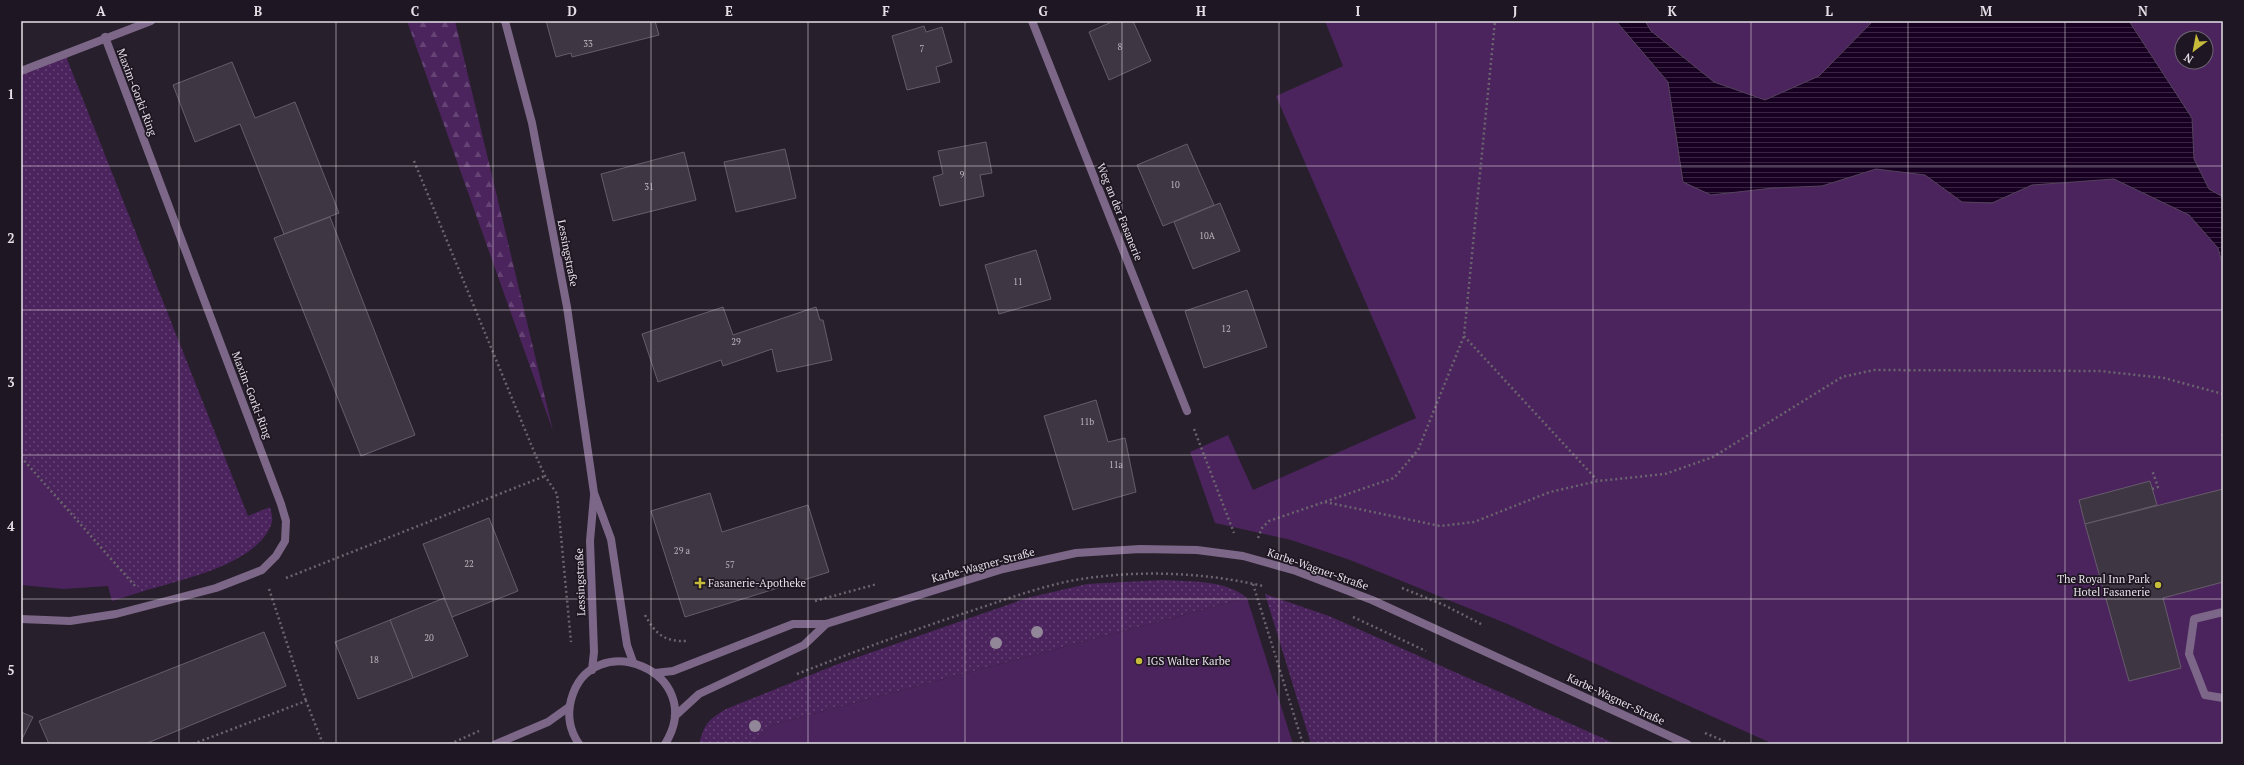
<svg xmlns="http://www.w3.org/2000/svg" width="2244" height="765" font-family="'PT Serif',serif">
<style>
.grass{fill:url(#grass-dots)}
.forest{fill:url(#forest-firs)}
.park{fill:#4b245d;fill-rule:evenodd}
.water{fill:url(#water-rules);stroke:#55435d}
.building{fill:#3f3643;stroke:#665c6b}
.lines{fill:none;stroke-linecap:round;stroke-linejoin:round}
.path{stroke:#6b646e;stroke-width:2.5;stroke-dasharray:2 3;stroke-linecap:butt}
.service{stroke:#7d6788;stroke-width:8}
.minor{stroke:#7d6788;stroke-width:8}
.tertiary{stroke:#7d6788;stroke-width:8}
.tree{fill:#928798}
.grid{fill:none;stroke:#e5dfe7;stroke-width:1;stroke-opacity:0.55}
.poi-dot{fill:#c7bb3c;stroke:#1e1622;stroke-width:1.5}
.labels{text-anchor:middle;stroke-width:3.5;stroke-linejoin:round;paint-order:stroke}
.number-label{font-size:9px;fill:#bcb5be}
.street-label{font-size:11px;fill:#e5dfe7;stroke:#1e1622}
.poi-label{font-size:11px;fill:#e5dfe7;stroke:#1e1622;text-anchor:start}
.neatline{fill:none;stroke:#e5dfe7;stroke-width:1.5}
.grid-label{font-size:13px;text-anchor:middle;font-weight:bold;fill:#e5dfe7}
</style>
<defs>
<pattern id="grass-dots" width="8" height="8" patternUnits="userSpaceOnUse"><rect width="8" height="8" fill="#4b245d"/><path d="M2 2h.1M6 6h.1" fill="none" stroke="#654374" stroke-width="1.8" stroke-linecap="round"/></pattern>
<pattern id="forest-firs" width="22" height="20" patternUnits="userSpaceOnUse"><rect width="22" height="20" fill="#4b245d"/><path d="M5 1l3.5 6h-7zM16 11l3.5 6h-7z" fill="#654374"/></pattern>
<pattern id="water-rules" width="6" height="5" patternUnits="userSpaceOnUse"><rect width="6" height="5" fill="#170022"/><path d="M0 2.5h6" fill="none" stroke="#392542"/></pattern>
</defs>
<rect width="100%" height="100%" fill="#271f2b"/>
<g class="grass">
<path d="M65,54L248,516L270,507C271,511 273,518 272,522C259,565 179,580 141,592L21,457V71Z"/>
<path d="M1162,580C1191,582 1224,579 1247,598L772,725L753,744H699C705,723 708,720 726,709L838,664L1027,598L1087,584Z"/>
<polygon points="1265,594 1329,616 1616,744 1311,744"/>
</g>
<polygon class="forest" points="407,21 455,21 553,431"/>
<g class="park">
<polygon points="1325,21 1616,21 1668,82 1683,182 1773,188 1822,186 1876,169 1925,175 1962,202 1992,203 2032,185 2114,179 2189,215 2218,248 2223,266 2223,744 1773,744 1510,625 1350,560 1291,540 1215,523 1190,452 1228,435 1253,490 1416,418 1276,96 1343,66"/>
<polygon points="1645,21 1873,21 1819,76 1765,100 1714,82 1651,31"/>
<path d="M2129,21H2223V197L2209,189L2194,159L2192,118ZM2182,38H2206V62H2182Z"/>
<polygon points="21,457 141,592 112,601 108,586 64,589 21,585"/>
<polygon points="1247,598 1293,744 753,744 772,725"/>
</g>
<polygon class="water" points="1616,21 1645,21 1651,31 1714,82 1765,100 1819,76 1873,21 2129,21 2192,118 2194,159 2209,189 2223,197 2223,266 2218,248 2189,215 2114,179 2032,185 1992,203 1962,202 1925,175 1876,169 1822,186 1773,188 1711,195 1683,182 1668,82"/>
<g class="building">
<polygon points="546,21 655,21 659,35 572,57 571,53 556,57"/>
<polygon points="1114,21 1133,21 1151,61 1109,80 1089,32"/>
<polygon points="924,26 926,32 942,27 952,62 936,67 940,82 907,90 892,36"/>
<polygon points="232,62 255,118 295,102 339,213 284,234 240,124 195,142 173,85"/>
<polygon points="986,142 992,173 980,175 984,196 940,206 933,177 943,174 938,151"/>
<polygon points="1187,144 1214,205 1163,226 1137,165"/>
<polygon points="785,149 796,198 736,212 724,162"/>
<polygon points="684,152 696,200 613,221 601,174"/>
<polygon points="1220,203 1240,251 1193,269 1174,222"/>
<polygon points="330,217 415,435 361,456 274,238"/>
<polygon points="1036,250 1051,299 999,314 985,265"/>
<polygon points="1247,290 1267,347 1204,368 1185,311"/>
<polygon points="723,307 733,335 816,307 820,320 823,320 832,360 777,372 772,349 723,366 721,360 658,382 642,334"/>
<polygon points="1096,400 1108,442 1125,438 1136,492 1073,510 1044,416"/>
<polygon points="2150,481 2157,505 2085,524 2079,500"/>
<polygon points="2223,489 2223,582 2163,598 2181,668 2129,681 2085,524"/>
<polygon points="710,493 722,532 808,505 829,572 685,617 651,511"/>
<polygon points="489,518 518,591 452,617 423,544"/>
<polygon points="444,598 468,656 413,678 390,620"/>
<polygon points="390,620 413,678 358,699 335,642"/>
<polygon points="264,632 286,686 145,744 49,744 39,721"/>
<polygon points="21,712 33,717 21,741"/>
</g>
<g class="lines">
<g class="path">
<polyline points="414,161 535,454 545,476 557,494 571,642"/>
<polyline points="1464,336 1597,480"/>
<polyline points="1194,429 1234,533"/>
<polyline points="2222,436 2223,432"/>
<polyline points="21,457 136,587"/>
<polyline points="2152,489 2158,487 2152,470"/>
<polyline points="1325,502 1440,526 1474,522 1550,492 1598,481 1665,474 1713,457 1842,377 1874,370 2100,371 2164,378 2223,394"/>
<polyline points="1258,538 1262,528 1269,521 1394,478 1418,450 1464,336 1495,21"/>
<polyline points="286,578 545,476"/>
<polyline points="1253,584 1303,744"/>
<polyline points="1402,588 1444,605 1483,625"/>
<polyline points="269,589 306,701"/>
<polyline points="815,601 877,584"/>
<path d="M645,615C656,635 665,642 688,641"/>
<polyline points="1353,617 1426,651"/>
<path d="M797,674C856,651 916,629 977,609C1013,597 1050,583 1088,578C1146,570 1207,573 1263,586"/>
<polyline points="1705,733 1731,744"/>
<polyline points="193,744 306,701 323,744"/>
<polyline points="450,744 479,731"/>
</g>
<polyline class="service" points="2223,612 2194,619 2189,654 2205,695 2223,698"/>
<g class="minor">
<polyline points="505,21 532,123 567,307 594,493 611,539 627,645 633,662"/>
<polyline points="1032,21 1187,411"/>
<polyline points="21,71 151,21"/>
<polyline points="21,619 70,621 116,614 216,588 262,570 276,556 285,541 286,521 281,504 105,37"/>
<polyline points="592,670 594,652 590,541 594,496"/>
</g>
<g class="tertiary">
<polyline points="655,673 673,671 793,624 826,624 1003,569 1076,553 1140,549 1197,550 1243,556 1296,571 1372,600 1687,744"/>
<polyline points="675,716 699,694 804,645 826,624"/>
<polyline points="496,744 548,722 569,707"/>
<path d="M579,744C570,731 567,716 571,700C591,624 710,672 665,744"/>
</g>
</g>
<g class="tree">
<circle cx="1037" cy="632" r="6"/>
<circle cx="996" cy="643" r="6"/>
<circle cx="755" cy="726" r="6"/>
</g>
<path class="grid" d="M179,21V744M336,21V744M493,21V744M651,21V744M808,21V744M965,21V744M1122,21V744M1279,21V744M1436,21V744M1593,21V744M1751,21V744M1908,21V744M2065,21V744M21,166H2223M21,310H2223M21,455H2223M21,599H2223"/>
<g class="poi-dot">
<path d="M698 577h4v4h4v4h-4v4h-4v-4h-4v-4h4z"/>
<circle cx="2158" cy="585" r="4"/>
<circle cx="1139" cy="661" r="4"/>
</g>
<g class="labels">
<g class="number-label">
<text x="588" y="47">33</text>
<text x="1120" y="50">8</text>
<text x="922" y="52">7</text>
<text x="962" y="178">9</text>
<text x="1175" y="188">10</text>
<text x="649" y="190">31</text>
<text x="1207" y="239">10A</text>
<text x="1018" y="285">11</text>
<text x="1226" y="332">12</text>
<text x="736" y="345">29</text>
<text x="1087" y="425">11b</text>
<text x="1116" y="468">11a</text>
<text x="682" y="554">29 a</text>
<text x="469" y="567">22</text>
<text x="730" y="568">57</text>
<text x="429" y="641">20</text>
<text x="374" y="663">18</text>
</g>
<g class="street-label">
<text transform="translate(137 92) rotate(69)" y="4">Maxim-Gorki-Ring</text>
<text transform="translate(1120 212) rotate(68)" y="4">Weg an der Fasanerie</text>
<text transform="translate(568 253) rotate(79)" y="4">Lessingstraße</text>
<text transform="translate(252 395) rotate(69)" y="4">Maxim-Gorki-Ring</text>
<text transform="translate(983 565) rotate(-15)" y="4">Karbe-Wagner-Straße</text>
<text transform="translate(1318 569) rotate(19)" y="4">Karbe-Wagner-Straße</text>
<text transform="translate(580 582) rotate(-92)" y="4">Lessingstraße</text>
<text transform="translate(1616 699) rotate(25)" y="4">Karbe-Wagner-Straße</text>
</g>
<g class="poi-label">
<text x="2150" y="583" text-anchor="end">The Royal Inn Park<tspan x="2150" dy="13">Hotel Fasanerie</tspan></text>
<text x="708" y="587">Fasanerie-Apotheke</text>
<text x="1147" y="665">IGS Walter Karbe</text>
</g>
</g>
<rect width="2244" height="765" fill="none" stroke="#1e1622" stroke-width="44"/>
<g transform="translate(2194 50) rotate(212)"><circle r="19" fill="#1e1622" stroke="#6e6671"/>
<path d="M0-3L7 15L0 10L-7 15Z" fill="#c7bb3c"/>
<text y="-6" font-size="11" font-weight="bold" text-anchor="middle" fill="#e5dfe7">N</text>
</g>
<rect x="22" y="22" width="2200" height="721" class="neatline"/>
<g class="grid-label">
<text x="101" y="16">A</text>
<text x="258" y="16">B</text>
<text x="415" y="16">C</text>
<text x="572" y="16">D</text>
<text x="729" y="16">E</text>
<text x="886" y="16">F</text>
<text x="1043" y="16">G</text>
<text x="1201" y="16">H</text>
<text x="1358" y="16">I</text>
<text x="1515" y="16">J</text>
<text x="1672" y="16">K</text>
<text x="1829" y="16">L</text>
<text x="1986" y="16">M</text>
<text x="2143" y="16">N</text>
<text x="11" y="99">1</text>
<text x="11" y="243">2</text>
<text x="11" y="387">3</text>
<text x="11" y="531">4</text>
<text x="11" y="675">5</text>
</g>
</svg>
